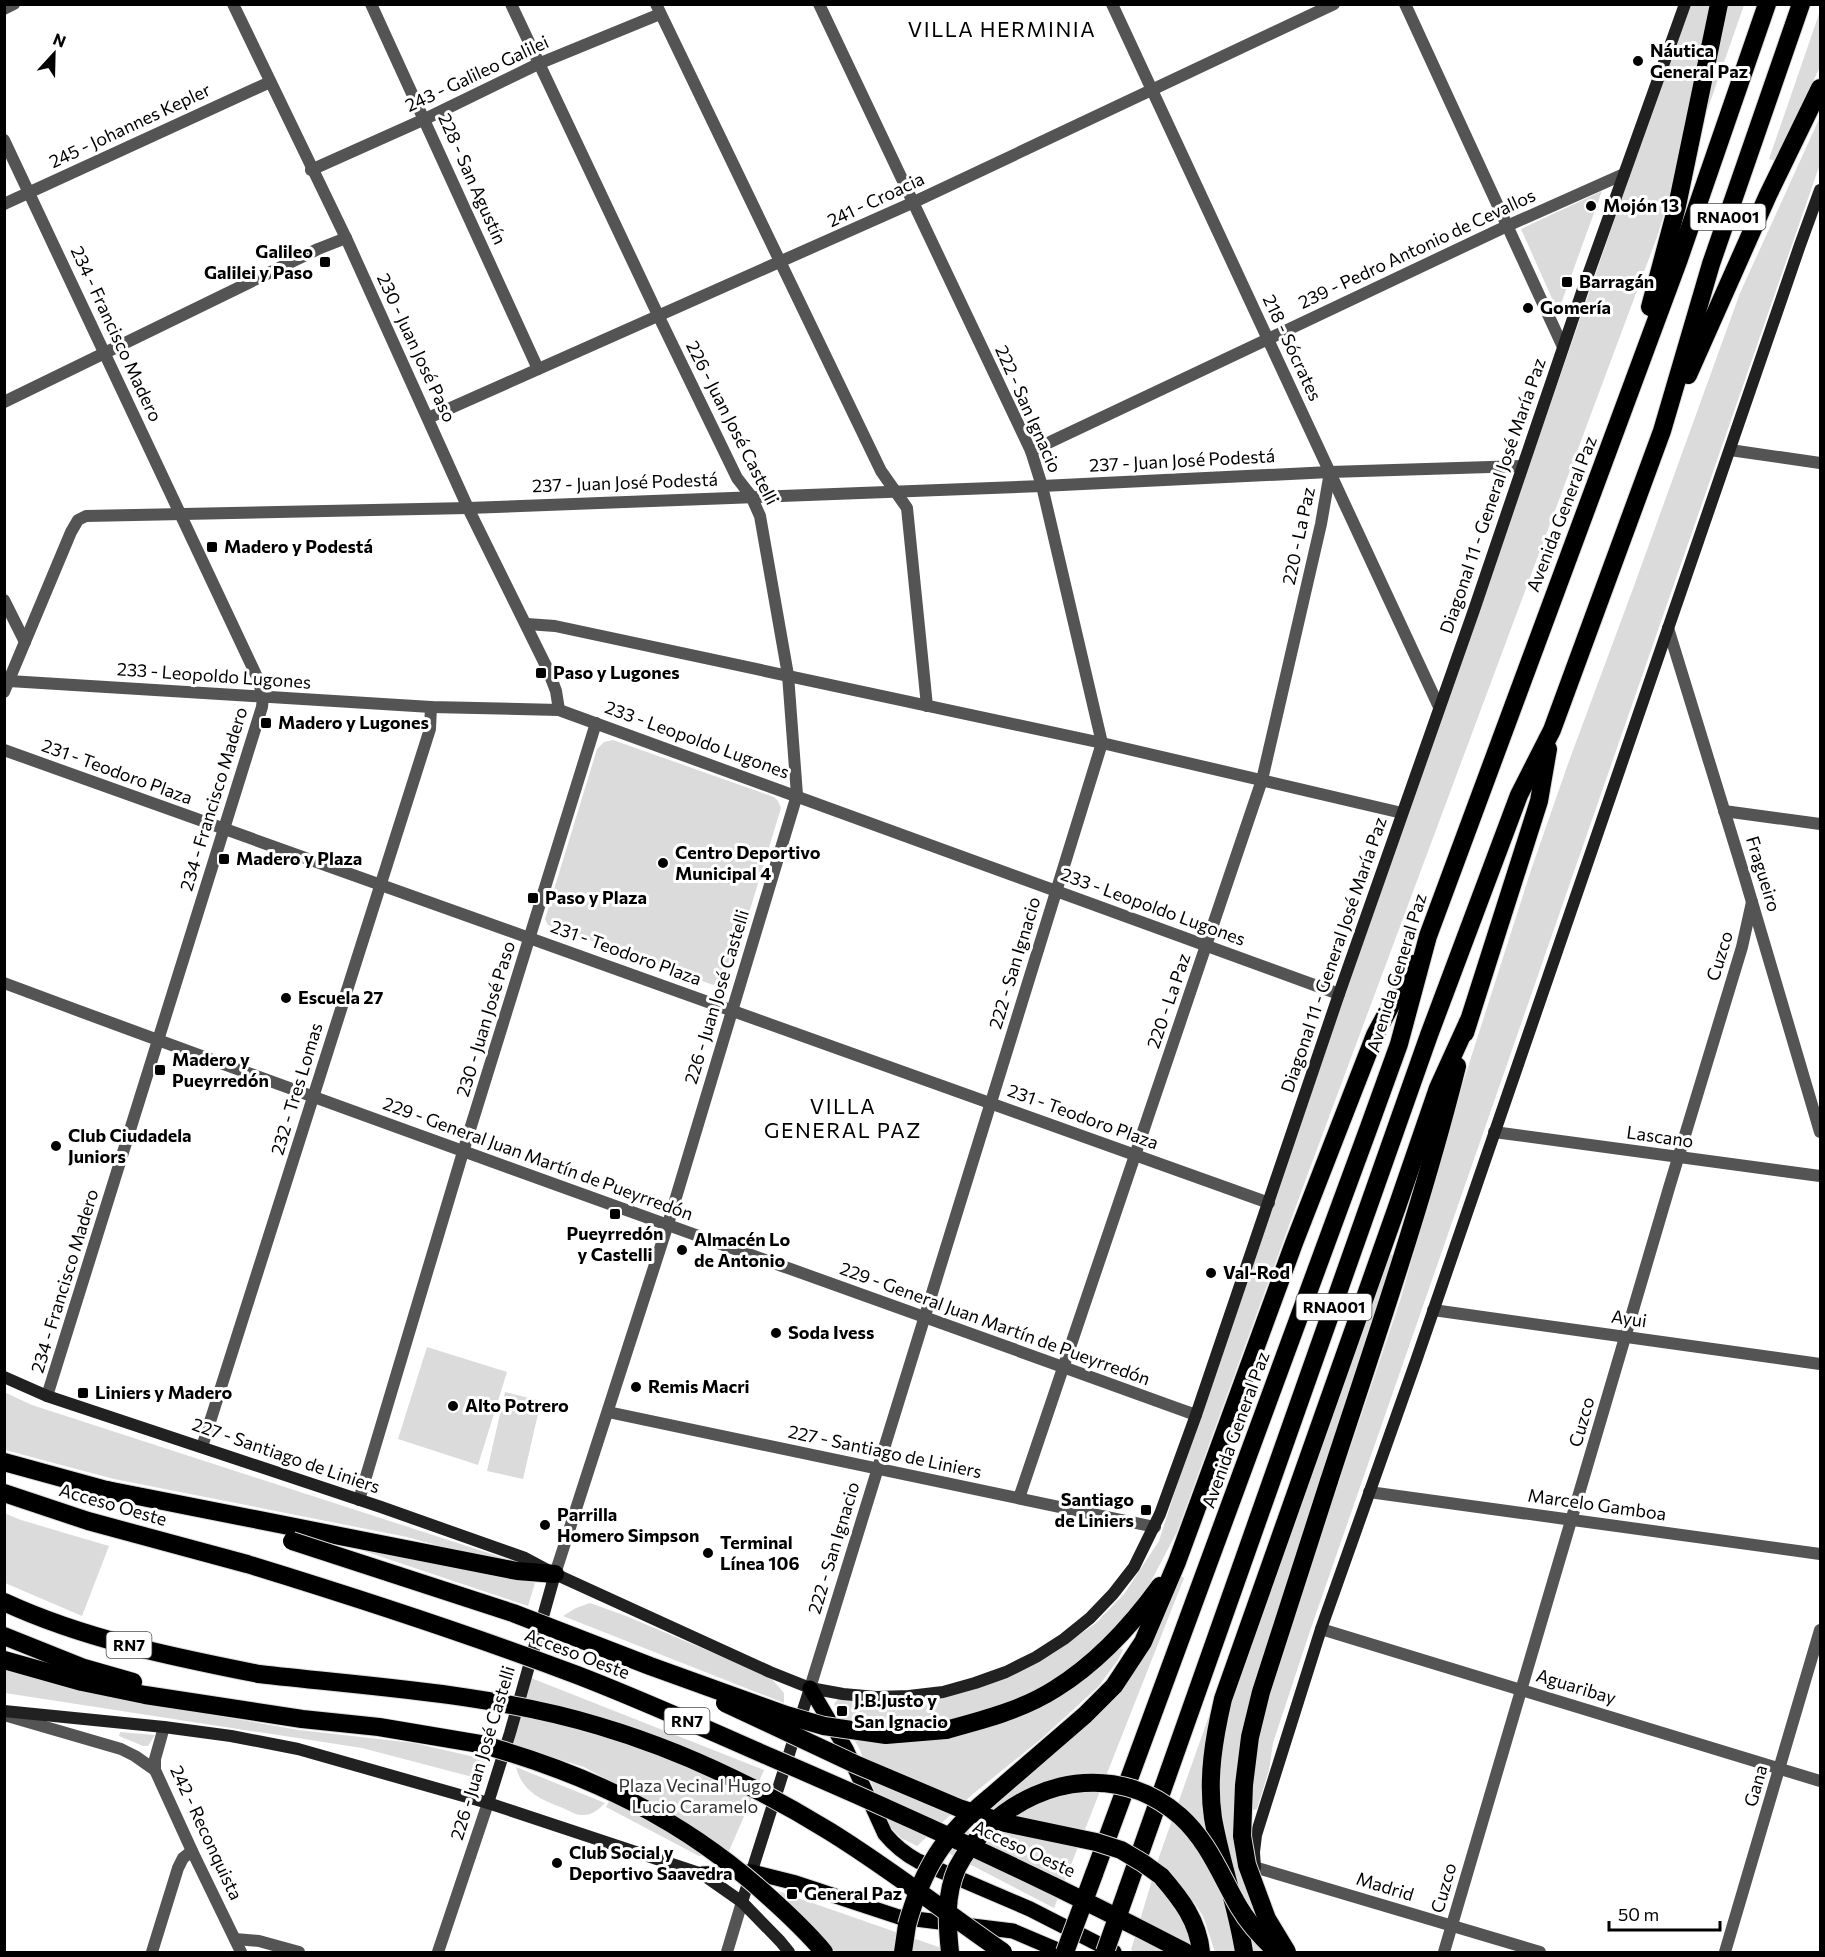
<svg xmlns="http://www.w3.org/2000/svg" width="1825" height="1957" font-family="Commissioner,sans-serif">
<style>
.green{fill:#dbdbdb}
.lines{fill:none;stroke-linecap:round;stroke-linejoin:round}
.primary-casing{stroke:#dbdbdb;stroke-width:17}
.highway-casing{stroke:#dbdbdb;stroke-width:20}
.street{stroke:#545454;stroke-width:12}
.secondary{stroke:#212121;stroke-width:12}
.primary{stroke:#000;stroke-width:15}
.highway{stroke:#000;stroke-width:18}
.highway-bridge-casing{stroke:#dbdbdb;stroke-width:20;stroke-linecap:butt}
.highway-bridge{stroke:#000;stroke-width:18}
.poi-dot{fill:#000;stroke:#fff;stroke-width:2}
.labels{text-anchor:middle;stroke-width:6;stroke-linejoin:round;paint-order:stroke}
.shield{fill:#fff;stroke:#4c4c4c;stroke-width:1.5}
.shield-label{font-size:16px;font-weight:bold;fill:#000}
.poi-label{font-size:18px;font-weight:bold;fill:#000;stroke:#fff;text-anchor:start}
.street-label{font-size:18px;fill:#000;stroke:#fff}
.park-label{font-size:18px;fill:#323232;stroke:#fff}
.quarter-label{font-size:21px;letter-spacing:1.5px;fill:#000;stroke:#fff}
</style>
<rect width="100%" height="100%" fill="#fff"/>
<g class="green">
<polygon points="1689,5 1712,5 1682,156 1657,237 1310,1168 1177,1532 1140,1602 1088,1656 1029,1697 934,1725 875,1724 880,1739 1025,1711 1118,1647 1123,1650 1118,1660 1098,1687 1041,1739 973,1794 917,1846 901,1838 890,1827 877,1798 860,1750 834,1704 838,1699 882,1703 1011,1675 1052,1654 1096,1623 1124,1594 1159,1541 1201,1410"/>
<polygon points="1723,5 1744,5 1699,134"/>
<polygon points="1820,11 1820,67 1775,161 1769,159"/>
<polygon points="1820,117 1820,164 1310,1631 1273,1743 1269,1770 1257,1809 1250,1811 1246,1836 1274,1952 1249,1952 1220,1802 1220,1756 1228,1711 1387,1254 1393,1255 1319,1483 1336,1490 1400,1301 1460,1092 1531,870 1569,761 1634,586 1740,293"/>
<polygon points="1602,191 1558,312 1521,229"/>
<polygon points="613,740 774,797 778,801 781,808 738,949 733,948 723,979 713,985 548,925 545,919 597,749 604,742"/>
<polygon points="427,1347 507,1372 478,1465 398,1439"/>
<polygon points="4,1392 32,1405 516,1562 513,1566 407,1537 114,1479 5,1450"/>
<polygon points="505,1392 541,1401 523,1479 487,1471"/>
<polygon points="4,1513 21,1520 109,1546 82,1616 5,1583"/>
<polygon points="352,1547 444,1561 535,1583 528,1606"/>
<polygon points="1180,1575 1184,1578 1054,1908 948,1853 1006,1790 1105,1706"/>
<polygon points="590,1603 626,1616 770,1677 784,1693 784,1703 563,1616 576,1608"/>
<polygon points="1227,1665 1217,1696 1218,1875 1237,1952 1215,1952 1203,1916 1194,1902 1179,1910 1186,1923 1193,1952 1135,1952 1131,1950 1159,1857"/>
<polygon points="4,1667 138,1702 299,1730 414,1743 492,1761 480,1779 362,1748 5,1693"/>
<polygon points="531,1678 764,1770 729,1851 699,1856 606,1807 618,1785 584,1767 510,1744"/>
<polygon points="120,1732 155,1735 148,1746 143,1746 119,1736"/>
<path d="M516,1767L605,1803C598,1810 591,1816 581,1815C575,1815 568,1810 563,1808C542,1800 522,1792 516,1767Z"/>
<polygon points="778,1891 953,1952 835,1952"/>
</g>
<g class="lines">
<g class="primary-casing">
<g id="primary">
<path d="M810,1688L846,1749L885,1834C895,1846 905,1854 918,1861L1030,1909L1114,1952"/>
<polyline points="702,1874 752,1872 796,1883 899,1917 1013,1931 1062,1952"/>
</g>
</g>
<g class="highway-casing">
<g id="highway">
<polyline points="1650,307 1677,206 1719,4"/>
<polyline points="1688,375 1768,195 1820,88"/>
<polyline points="1465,1033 1539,801 1548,749"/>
<polyline points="4,1462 117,1493"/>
<path d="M1329,1481C1374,1343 1422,1206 1457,1066"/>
<polyline points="107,1490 517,1571 555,1574"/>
<polyline points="4,1493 88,1521 247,1564"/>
<path d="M4,1602C84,1639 173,1657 259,1674"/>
<polyline points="4,1636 84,1668 133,1682"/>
<polyline points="4,1660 82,1682 145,1695 302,1719 379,1727 480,1744"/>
<path d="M946,1730C983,1720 1022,1710 1055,1689C1097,1663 1131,1626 1160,1586"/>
<polyline points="989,1798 1085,1715 1114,1686 1143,1642 1177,1562 1294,1243 1375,1035 1413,964"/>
<polyline points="1094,1874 1369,1127 1399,1044 1428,936 1679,259 1767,4"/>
<path d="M1161,1876C1181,1899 1198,1921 1201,1952"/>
<polyline points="1127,1890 1429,1035 1519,795 1552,730 1662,431 1711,264 1801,4"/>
<polyline points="903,1952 907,1925"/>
<path d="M1244,1952C1237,1906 1221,1864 1213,1818C1207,1778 1214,1738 1223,1699L1397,1207L1438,1088L1468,1022"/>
</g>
</g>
<g class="street">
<polyline points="233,4 346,238 468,508 548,670 556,691 559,710"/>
<polyline points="371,4 538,369"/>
<polyline points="511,4 658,315 737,478 751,496 760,516 788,675 797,795 668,1224 555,1574"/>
<polyline points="656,4 881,471 907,508 927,706"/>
<polyline points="1112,4 1439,707"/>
<polyline points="1405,4 1563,347"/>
<polyline points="4,9 14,4"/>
<polyline points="4,140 258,679 263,697 262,707 47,1396"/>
<polyline points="311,170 425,119 538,64 660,14"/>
<polyline points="4,204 270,82"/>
<polyline points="4,402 318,249 346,238"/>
<polyline points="428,418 912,203 1334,4"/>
<polyline points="1730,450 1820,463"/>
<polyline points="1031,451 1507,226 1624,174"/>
<polyline points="4,600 25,642"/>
<polyline points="527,624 555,626 1102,743 1402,813"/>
<polyline points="1668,628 1744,875 1820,1132"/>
<polyline points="9,681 431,707 559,710 1339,994"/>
<polyline points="4,692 71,532 78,520 86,516 468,508 1042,486 1330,472 1522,466"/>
<polyline points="4,750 1269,1203"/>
<polyline points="1724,811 1820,824"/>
<path d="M4,983C400,1131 799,1271 1196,1415"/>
<polyline points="1494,1132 1820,1176"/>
<polyline points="1433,1310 1820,1364"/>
<polyline points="608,1412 1155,1527"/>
<polyline points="202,1447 430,729 431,707"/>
<polyline points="1369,1492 1820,1554"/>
<polyline points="1019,1498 1262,780 1321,524 1330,472"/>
<polyline points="359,1500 463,1152 596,723"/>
<polyline points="1321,1629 1820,1781"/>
<polyline points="810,1688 1102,743 1042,486 1031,451 819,4"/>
<polyline points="4,1715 121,1749 135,1756 155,1770"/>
<polyline points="164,1727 155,1759 155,1770 192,1851 241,1952"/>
<polyline points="1254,1867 1540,1952"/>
<polyline points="235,1939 259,1941 299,1952"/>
<polyline points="152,1952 178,1868 183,1858 192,1851"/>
<polyline points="438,1952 488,1803"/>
<polyline points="727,1952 742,1902"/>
<polyline points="1444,1952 1669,1188 1742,947 1752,902"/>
<polyline points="1725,1952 1820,1630"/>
</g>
<g class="secondary">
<polyline points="4,1377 47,1396 381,1507 525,1558 555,1574 770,1672 810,1688 843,1694 876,1697 909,1696 943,1692 975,1683 1006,1672 1036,1657 1064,1639 1090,1618 1113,1594 1134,1567 1160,1514 1196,1415 1339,994 1474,610 1583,289 1685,4"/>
<polyline points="4,1711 164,1727 231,1736 298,1749 488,1803 702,1874 742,1902 780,1941 789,1952"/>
<polyline points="488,1803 510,1733 555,1574"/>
<polyline points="1255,1868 1254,1852 1256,1835 1321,1629 1416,1361 1800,245 1820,190"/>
<polyline points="742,1902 810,1688"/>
</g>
<use href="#primary" class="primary"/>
<use href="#highway" class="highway"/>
<g class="highway-bridge-casing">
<g id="highway-bridge">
<polyline points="292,1541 513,1613 650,1666 786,1715 824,1726 886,1735 946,1730"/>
<path d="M247,1564C358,1598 468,1634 577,1675C642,1700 706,1729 770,1757C910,1817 1049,1881 1185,1952"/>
<path d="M259,1674C371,1687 490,1693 599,1726C680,1750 756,1786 829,1831C889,1868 945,1912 1003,1952"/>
<polyline points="725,1703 855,1764 959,1808 1005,1823 1096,1842 1121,1850 1143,1863 1161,1876"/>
<path d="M480,1744C589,1774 685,1820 769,1897C788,1914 807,1932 824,1952"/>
<path d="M907,1925C923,1868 943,1836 989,1798"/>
<path d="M950,1952C947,1924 945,1895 957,1868C965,1852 978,1837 990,1825C1044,1775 1123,1766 1180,1816C1208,1841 1221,1876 1239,1907C1249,1924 1263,1939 1277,1952"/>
<polyline points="1065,1952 1094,1874"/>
<polyline points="1105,1952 1127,1890"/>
<polyline points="1287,1952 1267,1919 1247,1865 1242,1836 1244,1785 1250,1737 1261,1692 1329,1481"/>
</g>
</g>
<use href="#highway-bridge" class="highway-bridge"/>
</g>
<g class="poi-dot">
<circle cx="1638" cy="61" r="6"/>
<circle cx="1591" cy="206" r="6"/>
<rect x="319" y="256" width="12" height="12" rx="3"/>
<rect x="1561" y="276" width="12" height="12" rx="3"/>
<circle cx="1528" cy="308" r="6"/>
<rect x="206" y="541" width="12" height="12" rx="3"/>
<rect x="535" y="667" width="12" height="12" rx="3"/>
<rect x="260" y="717" width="12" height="12" rx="3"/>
<rect x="218" y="853" width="12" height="12" rx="3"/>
<circle cx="663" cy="863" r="6"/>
<rect x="527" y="892" width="12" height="12" rx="3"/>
<circle cx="286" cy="998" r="6"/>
<rect x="154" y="1064" width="12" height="12" rx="3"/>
<circle cx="56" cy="1146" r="6"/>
<rect x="609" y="1208" width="12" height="12" rx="3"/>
<circle cx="682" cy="1250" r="6"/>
<circle cx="1211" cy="1273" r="6"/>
<circle cx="776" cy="1333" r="6"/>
<circle cx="636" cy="1387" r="6"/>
<rect x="77" y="1387" width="12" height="12" rx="3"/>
<circle cx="453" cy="1406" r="6"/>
<rect x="1140" y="1504" width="12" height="12" rx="3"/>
<circle cx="545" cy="1525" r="6"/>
<circle cx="708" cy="1553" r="6"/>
<rect x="836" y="1705" width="12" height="12" rx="3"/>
<circle cx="557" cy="1863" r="6"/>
<rect x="786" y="1888" width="12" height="12" rx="3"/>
</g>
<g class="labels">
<g class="shield">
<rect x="1690.5" y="204" width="75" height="26" rx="4.5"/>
<rect x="1296.5" y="1294" width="75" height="26" rx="4.5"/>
<rect x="106.5" y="1632" width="45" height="26" rx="4.5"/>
<rect x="664.5" y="1708" width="45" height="26" rx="4.5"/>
</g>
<g class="shield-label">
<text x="1728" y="223">RNA001</text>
<text x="1334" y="1313">RNA001</text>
<text x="129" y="1651">RN7</text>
<text x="687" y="1727">RN7</text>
</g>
<g class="poi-label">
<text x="1650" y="57">Náutica<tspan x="1650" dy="21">General Paz</tspan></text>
<text x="1603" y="212">Mojón 13</text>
<text x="313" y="258" text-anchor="end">Galileo<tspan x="313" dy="21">Galilei y Paso</tspan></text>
<text x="1579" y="288">Barragán</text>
<text x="1540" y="314">Gomería</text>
<text x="224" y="553">Madero y Podestá</text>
<text x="553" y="679">Paso y Lugones</text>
<text x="278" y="729">Madero y Lugones</text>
<text x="675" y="859">Centro Deportivo<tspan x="675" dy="21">Municipal 4</tspan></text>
<text x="236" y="865">Madero y Plaza</text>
<text x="545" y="904">Paso y Plaza</text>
<text x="298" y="1004">Escuela 27</text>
<text x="172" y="1066">Madero y<tspan x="172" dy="21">Pueyrredón</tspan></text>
<text x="68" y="1142">Club Ciudadela<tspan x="68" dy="21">Juniors</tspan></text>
<text x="615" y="1240" text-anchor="middle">Pueyrredón<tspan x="615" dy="21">y Castelli</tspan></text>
<text x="694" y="1246">Almacén Lo<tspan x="694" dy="21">de Antonio</tspan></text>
<text x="1223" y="1279">Val-Rod</text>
<text x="788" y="1339">Soda Ivess</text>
<text x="648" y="1393">Remis Macri</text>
<text x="95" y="1399">Liniers y Madero</text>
<text x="465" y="1412">Alto Potrero</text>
<text x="1134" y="1506" text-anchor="end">Santiago<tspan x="1134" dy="21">de Liniers</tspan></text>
<text x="557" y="1521">Parrilla<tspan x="557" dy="21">Homero Simpson</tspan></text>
<text x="720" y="1549">Terminal<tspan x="720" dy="21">Línea 106</tspan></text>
<text x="854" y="1707">J.B.Justo y<tspan x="854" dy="21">San Ignacio</tspan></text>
<text x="569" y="1859">Club Social y<tspan x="569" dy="21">Deportivo Saavedra</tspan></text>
<text x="804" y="1900">General Paz</text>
</g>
<g class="street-label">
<text transform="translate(477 74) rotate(-25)" y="6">243 - Galileo Galilei</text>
<text transform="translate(130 126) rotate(-25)" y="6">245 - Johannes Kepler</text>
<text transform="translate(472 179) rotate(66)" y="6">228 - San Agustín</text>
<text transform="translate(876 200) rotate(-25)" y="6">241 - Croacia</text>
<text transform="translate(1417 249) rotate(-25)" y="6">239 - Pedro Antonio de Cevallos</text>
<text transform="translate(116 334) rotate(65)" y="6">234 - Francisco Madero</text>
<text transform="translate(416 348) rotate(65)" y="6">230 - Juan José Paso</text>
<text transform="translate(1292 348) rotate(65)" y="6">218 - Sócrates</text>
<text transform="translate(1028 409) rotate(66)" y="6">222 - San Ignacio</text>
<text transform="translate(732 423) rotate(63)" y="6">226 - Juan José Castelli</text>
<text transform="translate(1182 461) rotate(-3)" y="6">237 - Juan José Podestá</text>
<text transform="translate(625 483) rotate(-2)" y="6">237 - Juan José Podestá</text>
<text transform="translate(1493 496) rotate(-71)" y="6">Diagonal 11 - General José María Paz</text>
<text transform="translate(1562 514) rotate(-69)" y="6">Avenida General Paz</text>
<text transform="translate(1299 536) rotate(-78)" y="6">220 - La Paz</text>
<text transform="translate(214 676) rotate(4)" y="6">233 - Leopoldo Lugones</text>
<text transform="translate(697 740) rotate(20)" y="6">233 - Leopoldo Lugones</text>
<text transform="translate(117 772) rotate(20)" y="6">231 - Teodoro Plaza</text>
<text transform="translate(214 799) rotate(-73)" y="6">234 - Francisco Madero</text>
<text transform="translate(1763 874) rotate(73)" y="6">Fragueiro</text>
<text transform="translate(1153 907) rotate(20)" y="6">233 - Leopoldo Lugones</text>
<text transform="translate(626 953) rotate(20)" y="6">231 - Teodoro Plaza</text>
<text transform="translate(1334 955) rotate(-71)" y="6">Diagonal 11 - General José María Paz</text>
<text transform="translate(1720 956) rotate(-73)" y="6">Cuzco</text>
<text transform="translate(1015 963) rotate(-73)" y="6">222 - San Ignacio</text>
<text transform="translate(1397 973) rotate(-73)" y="6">Avenida General Paz</text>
<text transform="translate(717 997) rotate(-73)" y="6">226 - Juan José Castelli</text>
<text transform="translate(1169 1001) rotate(-71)" y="6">220 - La Paz</text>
<text transform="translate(486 1019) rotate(-73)" y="6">230 - Juan José Paso</text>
<text transform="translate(297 1089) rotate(-73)" y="6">232 - Tres Lomas</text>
<text transform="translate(1083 1117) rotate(20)" y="6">231 - Teodoro Plaza</text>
<text transform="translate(1660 1137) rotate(8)" y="6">Lascano</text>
<text transform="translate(538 1159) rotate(20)" y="6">229 - General Juan Martín de Pueyrredón</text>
<text transform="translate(65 1281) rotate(-73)" y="6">234 - Francisco Madero</text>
<text transform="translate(1629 1319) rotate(8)" y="6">Ayui</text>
<text transform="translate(995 1324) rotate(20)" y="6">229 - General Juan Martín de Pueyrredón</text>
<text transform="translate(1582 1422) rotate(-74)" y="6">Cuzco</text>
<text transform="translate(1236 1430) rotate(-70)" y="6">Avenida General Paz</text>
<text transform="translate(885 1452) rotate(12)" y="6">227 - Santiago de Liniers</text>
<text transform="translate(286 1456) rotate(19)" y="6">227 - Santiago de Liniers</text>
<text transform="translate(113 1505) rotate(16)" y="6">Acceso Oeste</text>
<text transform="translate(1597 1505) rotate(8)" y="6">Marcelo Gamboa</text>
<text transform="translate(834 1548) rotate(-73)" y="6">222 - San Ignacio</text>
<text transform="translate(577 1654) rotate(21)" y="6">Acceso Oeste</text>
<text transform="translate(1576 1687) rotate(17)" y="6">Aguaribay</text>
<text transform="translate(483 1753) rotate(-73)" y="6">226 - Juan José Castelli</text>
<text transform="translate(1756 1786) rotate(-74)" y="6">Gana</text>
<text transform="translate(206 1833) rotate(65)" y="6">242 - Reconquista</text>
<text transform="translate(1024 1849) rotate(25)" y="6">Acceso Oeste</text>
<text transform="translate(1385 1887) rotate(17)" y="6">Madrid</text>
<text transform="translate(1444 1888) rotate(-74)" y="6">Cuzco</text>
</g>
<g class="park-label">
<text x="695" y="1792">Plaza Vecinal Hugo<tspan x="695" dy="21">Lucio Caramelo</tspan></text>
</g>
<g class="quarter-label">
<text x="1002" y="37">VILLA HERMINIA</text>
<text x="843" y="1114">VILLA<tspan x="843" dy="24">GENERAL PAZ</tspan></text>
</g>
</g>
<rect width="1825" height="1957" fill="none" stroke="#000000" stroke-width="12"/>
<g transform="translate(54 54) rotate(22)" stroke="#ffffff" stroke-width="4.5" paint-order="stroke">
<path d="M0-4.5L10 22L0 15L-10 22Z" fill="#000000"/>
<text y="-9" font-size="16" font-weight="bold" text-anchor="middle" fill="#000000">N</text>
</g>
<path d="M1609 1921v9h111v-9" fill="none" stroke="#000000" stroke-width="3"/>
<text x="1618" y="1921" font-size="18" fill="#000000" stroke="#ffffff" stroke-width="4.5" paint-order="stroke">50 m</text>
</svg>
